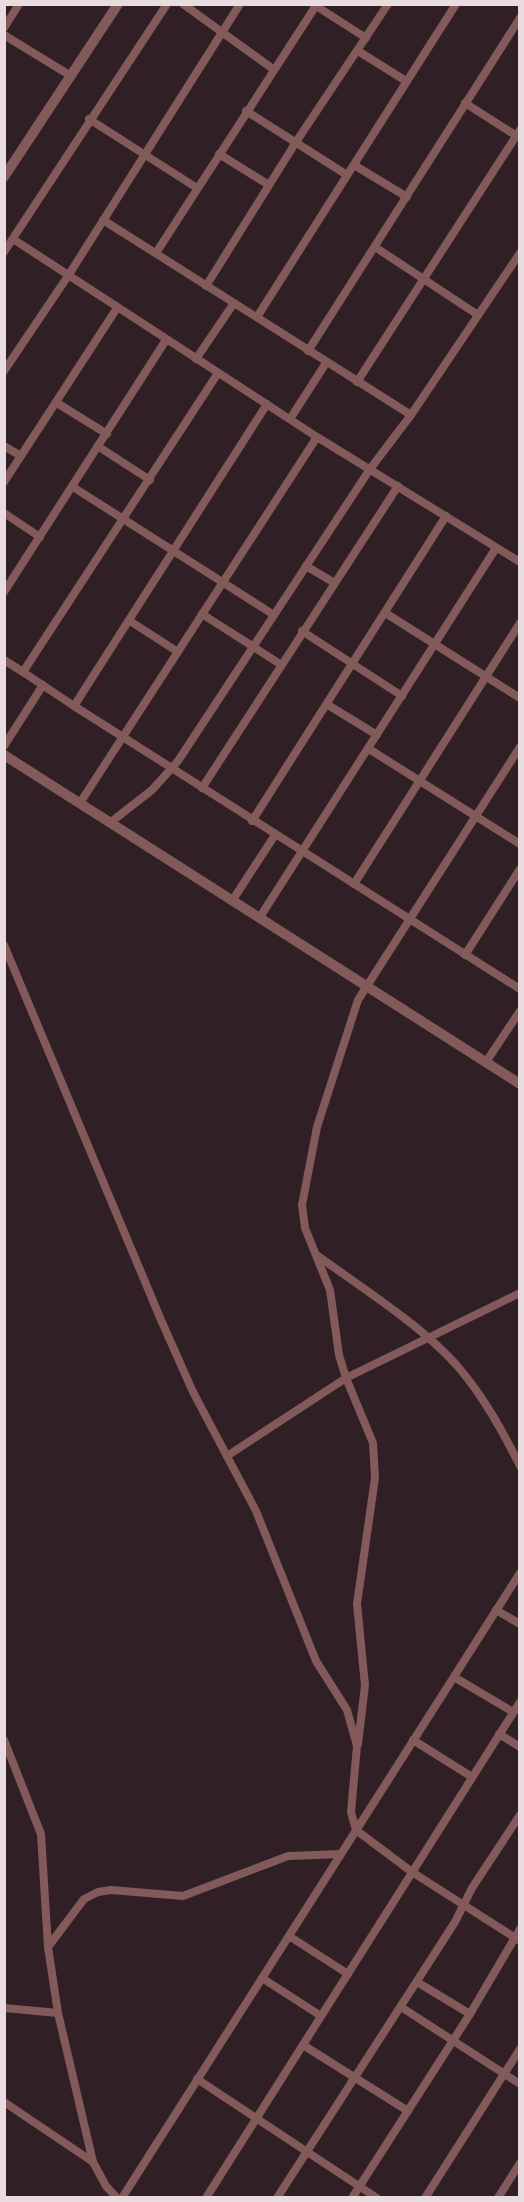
<svg xmlns="http://www.w3.org/2000/svg" width="524" height="2202" font-family="'Asap Condensed',sans-serif">
<style>
.lines{fill:none;stroke-linecap:round;stroke-linejoin:round}
.minor{stroke:#825a5a;stroke-width:8}
.tertiary{stroke:#825a5a;stroke-width:10}
</style>
<rect width="100%" height="100%" fill="#311f26"/>
<g class="lines">
<g class="minor">
<polyline points="183,4 273,69"/>
<polyline points="313,4 366,38"/>
<polyline points="4,28 19,4"/>
<polyline points="4,35 71,76"/>
<polyline points="358,51 406,81"/>
<polyline points="465,103 520,138"/>
<polyline points="246,111 347,175"/>
<polyline points="89,119 197,188"/>
<polyline points="219,154 269,185"/>
<polyline points="354,165 407,197"/>
<polyline points="103,220 411,415"/>
<polyline points="13,239 317,437 520,562"/>
<polyline points="375,247 478,315"/>
<polyline points="4,252 167,4"/>
<polyline points="156,253 317,4"/>
<polyline points="206,286 296,142 388,4"/>
<polyline points="257,317 456,4"/>
<polyline points="308,351 520,18"/>
<polyline points="196,359 234,303"/>
<polyline points="4,371 68,276 240,4"/>
<polyline points="357,382 520,130"/>
<polyline points="57,403 107,434"/>
<polyline points="267,404 74,706 520,989"/>
<polyline points="290,419 326,363"/>
<polyline points="4,446 21,456"/>
<polyline points="99,447 150,480"/>
<polyline points="4,482 117,308"/>
<polyline points="73,487 274,615"/>
<polyline points="4,513 40,537"/>
<polyline points="306,566 333,582"/>
<polyline points="4,592 166,340"/>
<polyline points="202,614 280,664"/>
<polyline points="387,614 520,698"/>
<polyline points="130,621 178,652"/>
<polyline points="302,631 402,696"/>
<polyline points="4,660 23,672"/>
<polyline points="328,705 377,735"/>
<polyline points="74,706 23,672 218,373"/>
<polyline points="4,746 43,685"/>
<polyline points="369,749 520,844"/>
<polyline points="202,788 398,486"/>
<polyline points="80,803 317,437"/>
<polyline points="252,821 446,516"/>
<polyline points="111,822 152,790 178,761 370,469 411,415 520,253"/>
<polyline points="354,884 520,623"/>
<polyline points="232,901 275,835"/>
<polyline points="260,917 496,548"/>
<polyline points="4,945 161,1320 193,1392 256,1511 316,1661 347,1710 357,1746 351,1812 356,1830 412,1872 520,1941"/>
<polyline points="465,955 520,869"/>
<polyline points="486,1062 520,1011"/>
<path d="M318,1256C362,1288 424,1327 459,1368C484,1397 503,1432 520,1466"/>
<polyline points="227,1456 346,1378 520,1293"/>
<polyline points="496,1610 520,1624"/>
<polyline points="454,1677 513,1712"/>
<polyline points="499,1734 520,1747"/>
<polyline points="4,1740 41,1834 48,1947 58,2013 93,2162"/>
<polyline points="413,1740 472,1777"/>
<polyline points="358,1744 365,1685 357,1604 375,1478 373,1443 346,1378 339,1355 330,1290 305,1228 302,1205 317,1127 358,1000 520,747"/>
<polyline points="289,1936 348,1974"/>
<polyline points="48,1947 84,1899 98,1892 111,1890 183,1896 288,1856 341,1854"/>
<polyline points="262,1978 321,2016"/>
<polyline points="417,1982 470,2014"/>
<polyline points="401,2007 520,2084"/>
<polyline points="4,2008 58,2013"/>
<polyline points="303,2045 408,2111"/>
<polyline points="197,2079 377,2198"/>
<polyline points="4,2102 93,2162 106,2186 117,2198"/>
<polyline points="122,2198 520,1573"/>
<polyline points="206,2198 520,1702"/>
<polyline points="277,2198 455,1922 472,1888 520,1815"/>
<polyline points="352,2198 470,2014 520,1929"/>
<polyline points="425,2198 520,2049"/>
<polyline points="498,2198 520,2163"/>
</g>
<g class="tertiary">
<polyline points="4,177 118,4"/>
<polyline points="4,755 520,1084"/>
</g>
</g>
<rect width="524" height="2202" fill="none" stroke="#e8dce0" stroke-width="12"/>
</svg>
